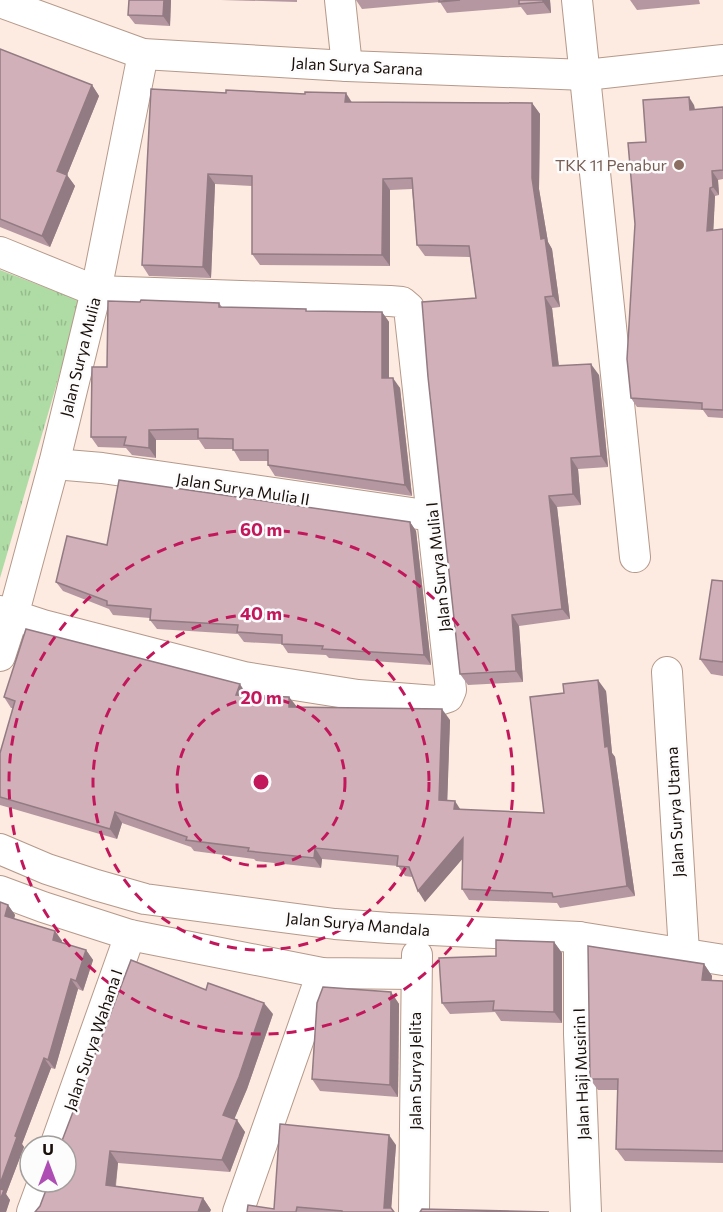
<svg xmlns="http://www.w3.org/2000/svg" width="723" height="1212" font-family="Commissioner,sans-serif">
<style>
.park{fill:url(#park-tufts)}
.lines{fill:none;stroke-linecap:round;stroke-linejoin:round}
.minor-casing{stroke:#b5998a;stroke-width:32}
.minor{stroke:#fff;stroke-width:30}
.wall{fill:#b497a0}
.shaded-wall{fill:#927b82}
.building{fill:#d1b0ba;stroke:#927b82;stroke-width:1.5}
.ring{fill:none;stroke:#c2185b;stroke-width:3;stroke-dasharray:10 8}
.education-dot{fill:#8d6e63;stroke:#fcfcfc;stroke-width:2}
.labels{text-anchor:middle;stroke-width:5;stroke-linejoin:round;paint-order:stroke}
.street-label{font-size:16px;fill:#1a100b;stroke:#fcfcfc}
.education-label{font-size:16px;fill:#785e54;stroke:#fcfcfc;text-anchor:end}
.centre{fill:#c2185b;stroke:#fcfcfc;stroke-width:3}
.ring-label{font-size:18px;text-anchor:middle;font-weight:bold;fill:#c2185b;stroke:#fcfcfc;stroke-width:5;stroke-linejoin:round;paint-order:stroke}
</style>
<defs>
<pattern id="park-tufts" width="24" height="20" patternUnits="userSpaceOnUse" patternTransform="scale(1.5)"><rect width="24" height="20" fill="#afdba5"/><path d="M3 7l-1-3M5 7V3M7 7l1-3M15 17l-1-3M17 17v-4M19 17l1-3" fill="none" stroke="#96bb8d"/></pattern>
</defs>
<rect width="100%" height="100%" fill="#fdeae0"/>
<polygon class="park" points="0,270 81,301 0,578"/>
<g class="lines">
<g class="minor-casing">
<g id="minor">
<polyline points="340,0 347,66"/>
<polyline points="577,0 635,557"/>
<polyline points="0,2 143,54 347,66 586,75 723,60"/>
<polyline points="0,252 96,291 390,301 402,302 409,308 451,690 448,697 436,701 358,695 244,677 43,625 0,611"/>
<polyline points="54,464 102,468 432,516"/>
<polyline points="0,656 13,616 54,464 96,291 143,54"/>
<polyline points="667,672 684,952"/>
<polyline points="0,849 47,869 96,885 145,899 335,924 389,928 579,937 723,960"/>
<polyline points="0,891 43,907 130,935 322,973 416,974"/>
<polyline points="579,937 579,1034 586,1212"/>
<polyline points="55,1146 130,935"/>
<polyline points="32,1212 43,1182"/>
<polyline points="238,1212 322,973"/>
<polyline points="414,1212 417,955"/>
</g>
</g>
<use href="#minor" class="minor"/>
</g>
<g class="wall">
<polygon points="171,0 170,26 135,24 128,15"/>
<polygon points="221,0 297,0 297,2"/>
<polygon points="356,0 550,0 551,13 527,15 521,7 447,13 440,2 362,9"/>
<polygon points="630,0 701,0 699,0 700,4 637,10"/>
<polygon points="0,49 92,85 99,96 67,175 75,186 50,247 0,227"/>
<polygon points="151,89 351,102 532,103 540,114 539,189 548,242 552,249 560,307 552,308 559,366 599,375 608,467 578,469 581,505 557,507 570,619 519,626 523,682 468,685 460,674 476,298 470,257 425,256 417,245 412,189 390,190 390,266 260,265 252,254 252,186 215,184 211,278 149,276 142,265"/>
<polygon points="694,105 695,110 723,107 723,179 718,180 719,195 715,196 713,230 723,229 723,418 708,417 703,410 637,407 631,398 646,142"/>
<polygon points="140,302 219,303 222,307 308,311 382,312 389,322 389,378 400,388 412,496 275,476 268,465 268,461 240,461 233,449 205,449 199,440 156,440 156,458 132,455 126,448 98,447 91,437 107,367"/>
<polygon points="410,522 416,531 431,665 329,658 326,655 288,653 282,644 244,642 238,634 157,629 150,620 150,618 113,615 109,609 63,591 56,582 107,545"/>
<polygon points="723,581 723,676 711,674 700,659"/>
<polygon points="606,691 612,753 615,757 635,896 560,908 557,903 469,900 462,889 463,858 425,902 412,877 405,876 398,866 322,859 321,868 256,861 254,859 194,851 191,847 122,823 117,839 0,805 0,753 13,708 11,708 4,697 247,695 289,697 297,707 450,720 447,800 461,810 544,813"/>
<polygon points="8,905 15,915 14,919 55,931 62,941 61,943 86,950 93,960 83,991 78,989 55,1069 51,1068 22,1144 24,1147 6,1194 10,1200 6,1212 0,1212"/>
<polygon points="554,942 562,953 562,1023 501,1021 495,1012 450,1014 442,1003 496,956"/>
<polygon points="704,964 712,976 712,981 723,981 723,1163 625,1161 616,1149 618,1090 598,1090 590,1079"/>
<polygon points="391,992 399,1004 398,1097 320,1091 312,1079"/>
<polygon points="273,1014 247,1089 234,1119 245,1132 230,1172 118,1163 116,1186 203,1198 211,1210 35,1212"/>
<polygon points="396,1145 391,1208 394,1212 247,1212 274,1209"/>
</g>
<g class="shaded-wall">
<polygon points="164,0 171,0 170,26 163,16"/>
<polygon points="543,0 550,0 551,13 543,2"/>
<polygon points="92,85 99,96 67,175 75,186 50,247 42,236 57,171"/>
<polygon points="346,93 353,104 345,102"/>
<polygon points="689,97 694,105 696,118 690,110"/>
<polygon points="532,103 540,114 539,189 548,242 552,249 560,307 553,296 541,239 532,178"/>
<polygon points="712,171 718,180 719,195 713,187"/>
<polygon points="208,174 215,184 211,278 203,267"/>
<polygon points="383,179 390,190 390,266 382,255"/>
<polygon points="710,188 715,196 713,239 707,231"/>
<polygon points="545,297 552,308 560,377 553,366"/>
<polygon points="382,312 389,322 389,388 382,378"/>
<polygon points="591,364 599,375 608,467 601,456"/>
<polygon points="393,378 400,388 412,496 405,485"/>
<polygon points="149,430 156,440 156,458 149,448"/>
<polygon points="571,458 578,469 581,505 573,494"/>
<polygon points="549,496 557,507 570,619 562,609"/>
<polygon points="410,522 416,531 431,665 424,655"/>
<polygon points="512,615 519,626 523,682 516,671"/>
<polygon points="598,680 606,691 612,753 615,757 635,896 627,886 605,747"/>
<polygon points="240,684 247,695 236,695"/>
<polygon points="289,697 297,707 289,707"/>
<polygon points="442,709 450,720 447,810 439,800"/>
<polygon points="455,801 462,812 454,809"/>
<polygon points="115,812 122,823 117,839 110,829"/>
<polygon points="463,838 471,849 425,902 418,891"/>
<polygon points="315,848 322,859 321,868 314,858"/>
<polygon points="8,905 15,915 12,926 5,916"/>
<polygon points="55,931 62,941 59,950 53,940"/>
<polygon points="554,942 562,953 562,1023 554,1012"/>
<polygon points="86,950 93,960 83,991 76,981"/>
<polygon points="704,964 712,976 710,992 702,980"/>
<polygon points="71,979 78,989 55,1069 48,1060"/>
<polygon points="391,992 399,1004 398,1097 390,1085"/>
<polygon points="264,1003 273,1014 247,1089 231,1127 223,1115"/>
<polygon points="44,1058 51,1068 22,1144 24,1147 6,1194 10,1200 6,1212 0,1212 0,1184 15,1136"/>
<polygon points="237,1120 245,1132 230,1172 222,1160"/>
<polygon points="389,1135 396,1145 391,1212 384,1208"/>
<polygon points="110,1151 118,1163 114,1197 106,1185"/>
<polygon points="203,1198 211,1210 210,1212 198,1212"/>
</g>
<g class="building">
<polygon points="129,0 164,0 163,16 128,15"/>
<polygon points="439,0 460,0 439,2"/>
<polygon points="519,0 543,0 543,2 519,4"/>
<polygon points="0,49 92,85 57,171 67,175 42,236 0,219"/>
<polygon points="151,89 226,93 226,90 305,94 305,92 346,93 345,102 532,103 532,178 541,239 545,238 553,296 545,297 553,366 591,364 601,456 571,458 573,494 549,496 562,609 512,615 516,671 460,674 428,377 422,302 476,298 469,246 417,245 412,178 383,179 382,255 252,254 252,176 208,174 203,267 142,265"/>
<polygon points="689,97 690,110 723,107 723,170 712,171 713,187 710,188 707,231 723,229 723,410 702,409 702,403 631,398 627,359 635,224 628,143 646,142 643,100"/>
<polygon points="141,300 219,303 219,307 306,309 306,311 382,312 382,378 393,378 405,485 268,465 268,450 233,450 233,439 198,438 198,429 149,430 149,448 124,445 126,437 91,437 92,367 107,367 108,301 140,302"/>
<polygon points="119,480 410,522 424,655 322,649 323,646 282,644 282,635 237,632 238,625 150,620 151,609 107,605 107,601 56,582 67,536 107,545"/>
<polygon points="712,580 723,581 723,662 700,659"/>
<polygon points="26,629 240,684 236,695 289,697 289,707 442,709 439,800 455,801 454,809 544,813 530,697 564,693 563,684 598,680 605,747 608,746 627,886 553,897 552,893 462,889 463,838 418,891 409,867 397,866 398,856 315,848 314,858 248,851 249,848 186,840 187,837 115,812 110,829 0,797 0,753 15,701 4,697"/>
<polygon points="0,902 8,905 5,916 55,931 53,940 86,950 76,981 71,979 48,1060 44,1058 15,1136 17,1137 0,1184"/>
<polygon points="496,940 554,942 554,1012 493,1010 494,1001 442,1003 439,958 496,956"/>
<polygon points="588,946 704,964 702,980 723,981 723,1151 616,1149 618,1079 590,1079"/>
<polygon points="131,960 206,990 208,983 264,1003 239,1077 223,1115 237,1120 222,1160 110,1151 106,1185 203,1198 198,1212 35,1212 40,1206 49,1182 66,1182 66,1146 60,1146"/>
<polygon points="323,987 391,992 390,1085 312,1079 317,1003"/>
<polygon points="280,1124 389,1135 384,1208 391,1208 394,1212 342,1212 342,1211 297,1207 296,1212 247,1212 248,1205 274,1209"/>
<polygon points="0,1189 4,1190 0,1200"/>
<polygon points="422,1209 549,1212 420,1212"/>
</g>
<g class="ring">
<circle cx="261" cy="782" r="84"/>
<circle cx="261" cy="782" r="168"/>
<circle cx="261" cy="782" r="252"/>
</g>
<circle class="education-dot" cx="679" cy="165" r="6"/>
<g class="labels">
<g class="street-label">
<text transform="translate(357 66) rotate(3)" y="6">Jalan Surya Sarana</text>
<text transform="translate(80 357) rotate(-76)" y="6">Jalan Surya Mulia</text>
<text transform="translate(243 489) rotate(9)" y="6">Jalan Surya Mulia II</text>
<text transform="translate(438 567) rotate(-96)" y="6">Jalan Surya Mulia I</text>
<text transform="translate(675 812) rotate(-93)" y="6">Jalan Surya Utama</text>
<text transform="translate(358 924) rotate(5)" y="6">Jalan Surya Mandala</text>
<text transform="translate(93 1040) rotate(-71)" y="6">Jalan Surya Wahana I</text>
<text transform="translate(415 1071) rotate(-90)" y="6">Jalan Surya Jelita</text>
<text transform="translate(581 1074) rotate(-92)" y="6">Jalan Haji Musirin I</text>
</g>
<g class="education-label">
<text x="667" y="171">TKK 11 Penabur</text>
</g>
</g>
<circle cx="261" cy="782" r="9" class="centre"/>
<g class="ring-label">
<text x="261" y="536">60 m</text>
<text x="261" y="620">40 m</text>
<text x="261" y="704">20 m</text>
</g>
<g transform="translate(48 1164)"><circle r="28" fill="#fcfcfc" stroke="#a29e9c" stroke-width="1.5"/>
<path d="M0-4.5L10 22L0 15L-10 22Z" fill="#ae4db4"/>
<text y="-9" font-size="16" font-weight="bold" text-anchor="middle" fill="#1a100b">U</text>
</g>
</svg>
